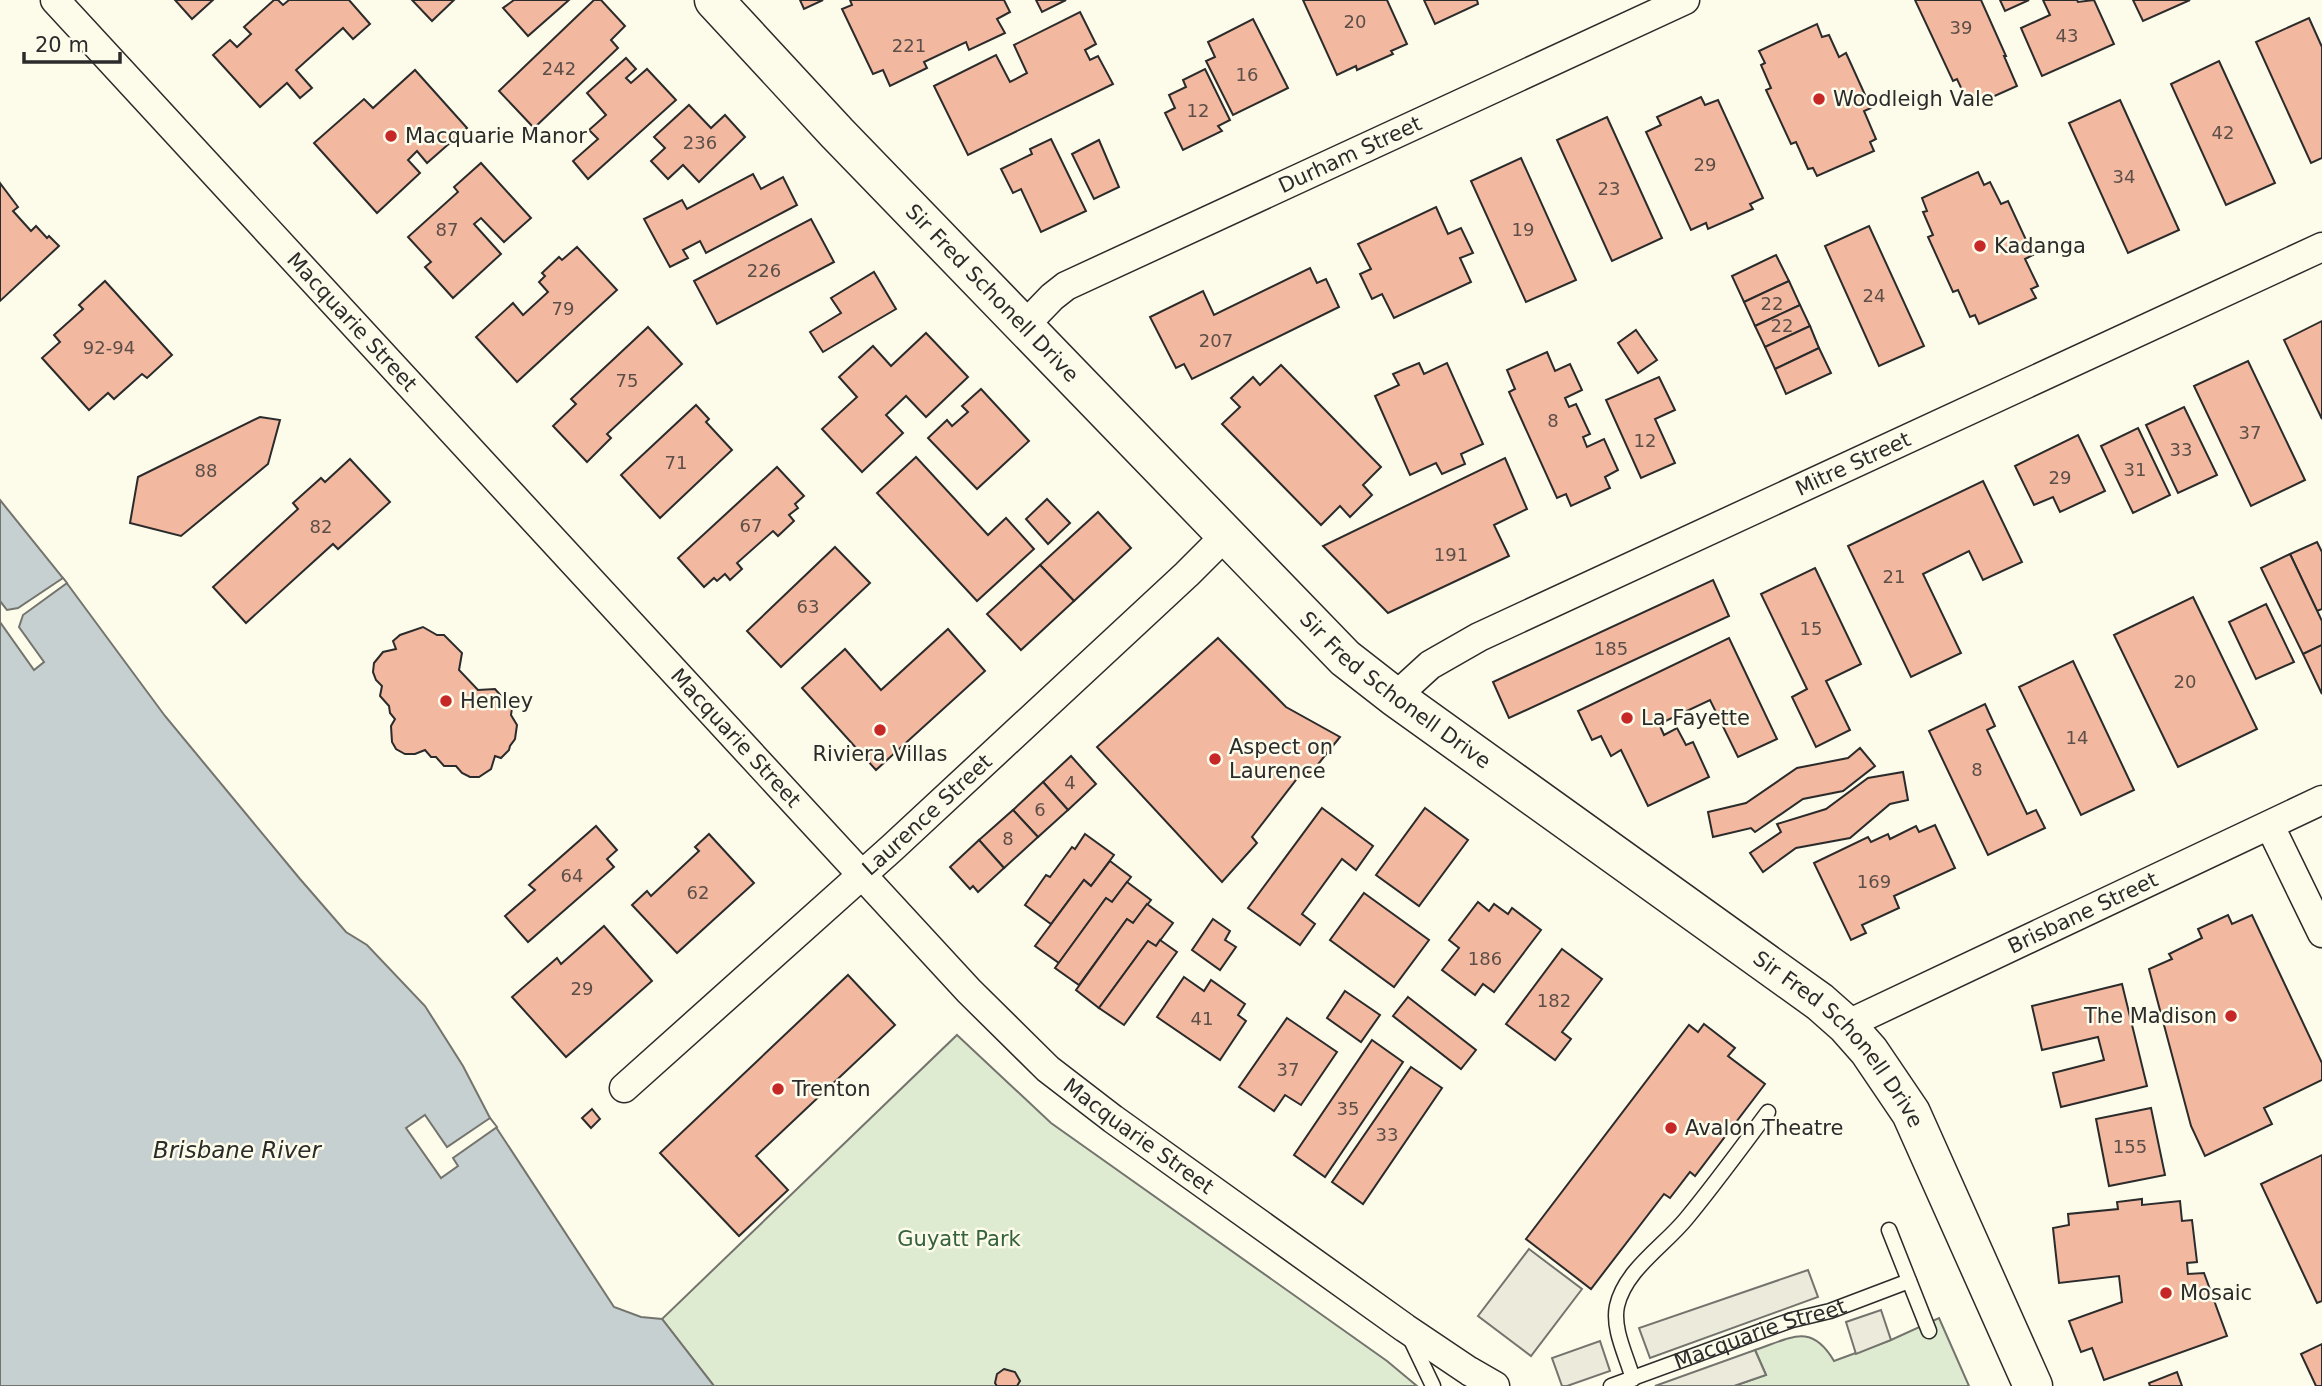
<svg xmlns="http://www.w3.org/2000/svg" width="2322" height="1386" font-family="'DejaVu Sans',sans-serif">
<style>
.green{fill:#deebd1;stroke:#74746e;stroke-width:2}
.parking{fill:#eceadb;stroke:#74746e;stroke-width:2}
.water{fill:#c7d0d0;stroke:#74746e;stroke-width:2}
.pier{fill:#fdfbea;stroke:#74746e;stroke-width:2}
.building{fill:#f2b8a0;stroke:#2b2b2b;stroke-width:2}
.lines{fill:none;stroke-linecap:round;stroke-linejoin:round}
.lane-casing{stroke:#2b2b2b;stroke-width:17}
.street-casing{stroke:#2b2b2b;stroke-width:31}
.primary-casing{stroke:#2b2b2b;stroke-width:41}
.lane{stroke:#fdfbea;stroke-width:14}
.street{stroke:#fdfbea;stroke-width:28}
.primary{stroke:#fdfbea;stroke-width:38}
.poi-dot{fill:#c62828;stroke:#fdfbea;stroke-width:2.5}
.labels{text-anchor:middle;stroke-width:5;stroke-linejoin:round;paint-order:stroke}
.number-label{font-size:18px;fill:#5d4e48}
.poi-label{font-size:21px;fill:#2b2b2b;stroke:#fdfbea;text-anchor:start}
.street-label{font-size:21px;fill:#2b2b2b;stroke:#fdfbea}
.park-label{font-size:21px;fill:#34623c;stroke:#fdfbea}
.water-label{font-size:23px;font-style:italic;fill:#2b2b2b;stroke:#fdfbea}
</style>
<rect width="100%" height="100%" fill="#fdfbea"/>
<g class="green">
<polygon points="957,1035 1051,1123 1387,1361 1417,1386 714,1386 662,1319"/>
<path d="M1939,1318L1969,1386H1734L1766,1375L1755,1350C1791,1338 1811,1322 1834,1361L1891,1340Z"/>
</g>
<g class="parking">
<polygon points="1529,1249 1582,1289 1531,1356 1478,1316"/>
<polygon points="1808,1270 1818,1297 1650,1358 1639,1328"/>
<polygon points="1881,1310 1891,1340 1856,1354 1846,1322"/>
<polygon points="1600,1341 1610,1371 1567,1386 1562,1386 1552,1358"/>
<polygon points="1755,1350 1766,1375 1734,1386 1655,1386"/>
</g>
<polygon class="water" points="0,500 63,578 165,716 300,879 346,932 367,945 425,1006 463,1066 490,1118 614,1307 641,1317 662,1319 714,1386 0,1386"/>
<g class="pier">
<polygon points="63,578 67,583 23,615 19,627 44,662 34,670 0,622 0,601 7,610 18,608"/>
<polygon points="425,1115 447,1147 490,1118 497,1127 453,1158 458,1166 441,1178 406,1128"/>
</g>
<g class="building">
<polygon points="175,0 213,0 192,19"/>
<polygon points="274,0 278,0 283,5 289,0 349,0 370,24 353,39 343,28 296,70 312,88 300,98 287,83 260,107 213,55 230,40 237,47 251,34 244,27"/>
<polygon points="412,0 454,0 432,21"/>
<polygon points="514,0 569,0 528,36 503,8"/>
<polygon points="594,0 601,0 625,26 611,40 618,48 534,128 499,91"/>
<polygon points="800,0 823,0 804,9"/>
<polygon points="850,0 1004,0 1010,12 997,19 1005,33 969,50 966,42 924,62 927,68 890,86 883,70 873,74 842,9 852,5"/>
<polygon points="1036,0 1066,0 1042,12"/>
<polygon points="1303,0 1387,0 1407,44 1391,51 1393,54 1357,70 1356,66 1337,75"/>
<polygon points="1424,0 1477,0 1478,4 1435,24"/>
<polygon points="1915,0 1981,0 2006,56 2004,56 2017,86 1970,107 1957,79 1953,81"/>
<polygon points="2000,0 2029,0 2005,11"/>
<polygon points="2043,0 2077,0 2078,2 2094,0 2114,44 2042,76 2021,28 2050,15"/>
<polygon points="2133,0 2190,0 2143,21"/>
<polygon points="1080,12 1096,44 1085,50 1090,60 1098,56 1113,84 968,155 934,86 996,55 1010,82 1027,73 1014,45"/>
<polygon points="2309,18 2322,47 2322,158 2311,163 2256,42"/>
<polygon points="1253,19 1288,88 1233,115 1206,61 1215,57 1208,42"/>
<polygon points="1817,24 1822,37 1829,35 1839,57 1846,53 1871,108 1864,111 1876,139 1870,142 1874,151 1817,176 1813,168 1808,169 1796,142 1791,144 1766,90 1771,88 1761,65 1765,63 1759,51"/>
<polygon points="626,58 636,69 626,78 631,83 647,69 676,100 588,179 573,161 598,139 589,130 606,115 587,93"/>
<polygon points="2219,61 2275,183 2226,205 2171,84"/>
<polygon points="1205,69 1230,120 1218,126 1222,131 1183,150 1165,113 1175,108 1169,95 1186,87 1183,80"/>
<polygon points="415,70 467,128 427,163 417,151 408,160 420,173 377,213 314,143 364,99 373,108"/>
<polygon points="1701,97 1705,105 1718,100 1763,198 1750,204 1753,209 1708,229 1706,223 1691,230 1646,132 1661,125 1657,117"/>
<polygon points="2120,100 2179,230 2128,253 2069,123"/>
<polygon points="689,105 711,128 725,115 745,137 699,182 683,165 668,179 651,161 665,148 654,137"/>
<polygon points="1607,117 1662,238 1612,261 1557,140"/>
<polygon points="1051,139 1086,211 1041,232 1021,189 1013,193 1001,169 1032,154 1030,149"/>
<polygon points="1099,140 1119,187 1094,199 1072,154"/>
<polygon points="1521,158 1576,280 1526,302 1471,181"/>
<polygon points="481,163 531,218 504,242 481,218 474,224 501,254 453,298 425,267 431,262 408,237 458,192 454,187"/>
<polygon points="1978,172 1984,185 1990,182 2001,204 2008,201 2033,255 2025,259 2038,286 2031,289 2036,298 1979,324 1975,315 1970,317 1958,290 1953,292 1928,237 1933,235 1923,212 1927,211 1922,198"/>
<polygon points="753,174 761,189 783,177 797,205 706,253 700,241 683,250 688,258 670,267 644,219 682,200 687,209"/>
<polygon points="0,183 18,207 13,211 31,231 36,226 47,238 49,236 59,246 0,301"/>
<polygon points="1436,207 1448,234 1461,228 1473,253 1460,258 1471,282 1394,318 1382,294 1372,299 1360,274 1371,269 1358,244"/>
<polygon points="811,219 834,262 717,324 694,281"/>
<polygon points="1869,226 1924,346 1879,366 1825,246"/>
<polygon points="577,247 617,290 517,382 476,337 513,303 523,315 548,292 539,282 545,276 542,273 559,257 562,260"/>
<polygon points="1776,255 1789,281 1744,302 1732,276"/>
<polygon points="1310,268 1317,283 1326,279 1339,307 1192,379 1184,364 1176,368 1150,317 1203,291 1214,315"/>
<polygon points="874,272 896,309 823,352 810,332 841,313 831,298"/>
<polygon points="105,281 172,355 147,378 142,374 114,399 108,393 89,410 42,358 60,342 54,335 83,309 79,305"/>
<polygon points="1789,281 1800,305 1755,326 1744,302"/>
<polygon points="1800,305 1810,326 1765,347 1755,326"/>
<polygon points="2322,321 2322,419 2284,340"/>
<polygon points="1810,326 1819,348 1775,369 1765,347"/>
<polygon points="648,327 682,364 607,434 611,438 587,462 553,426 576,404 571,399"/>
<polygon points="1636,330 1657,360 1638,373 1618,343"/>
<polygon points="926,333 968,377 926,417 906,396 886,415 903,433 862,472 822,429 857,397 839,377 873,346 891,366"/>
<polygon points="1819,348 1831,373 1786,394 1775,369"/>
<polygon points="1547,352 1555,371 1570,364 1582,390 1565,398 1569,407 1576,404 1590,434 1583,437 1587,447 1604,439 1618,470 1605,477 1610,488 1571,506 1566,494 1557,498 1509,392 1515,389 1507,370"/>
<polygon points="2248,361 2305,480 2251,506 2194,386"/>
<polygon points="1419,363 1424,374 1447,363 1483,444 1461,454 1465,464 1442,474 1436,463 1410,475 1375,396 1399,385 1393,374"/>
<polygon points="1281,365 1381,467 1363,485 1372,495 1350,517 1340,506 1321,525 1222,424 1240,407 1231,398 1253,377 1260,385"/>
<polygon points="1659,377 1675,410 1655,419 1675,463 1641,478 1606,400"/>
<polygon points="981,389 1029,441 977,489 928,438 947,420 952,426 968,412 962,406"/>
<polygon points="696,405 709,419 706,422 732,450 660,518 621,475"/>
<polygon points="2184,407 2217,475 2178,493 2146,425"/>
<polygon points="260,417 280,420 268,464 181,536 130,523 138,477"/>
<polygon points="2138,428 2170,495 2133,513 2101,446"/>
<polygon points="2078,435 2105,491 2060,512 2053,497 2034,505 2015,466"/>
<polygon points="916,457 988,535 1006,518 1034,549 977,601 877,493"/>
<polygon points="1505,458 1527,509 1494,525 1509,556 1388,613 1323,546"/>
<polygon points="350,459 390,502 338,549 333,544 246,623 213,587 298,509 293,503 321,478 325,482"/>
<polygon points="777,467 804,496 795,504 798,508 789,515 794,521 778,536 773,531 737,563 742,569 730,580 725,574 717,581 714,578 704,587 678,558"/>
<polygon points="1983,481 2022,562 1983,580 1969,551 1923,574 1961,653 1911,677 1848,546"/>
<polygon points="1047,499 1070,523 1048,544 1026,519"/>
<polygon points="1098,512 1131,548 1074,601 1040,565"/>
<polygon points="2317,542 2322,552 2322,609 2317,611 2290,554"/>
<polygon points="835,547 870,583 781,667 747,631"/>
<polygon points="2290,554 2322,621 2322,645 2303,654 2261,568"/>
<polygon points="1040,565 1074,601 1021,650 987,614"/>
<polygon points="1815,568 1861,664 1826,681 1850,730 1816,747 1792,697 1807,689 1761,594"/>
<polygon points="1713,580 1729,616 1509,718 1493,682"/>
<polygon points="2193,597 2257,729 2178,767 2114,635"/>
<polygon points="2266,604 2294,662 2256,679 2229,622"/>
<polygon points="423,627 437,635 444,635 462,653 459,670 478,690 495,689 512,708 511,715 517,725 515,739 510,746 509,750 501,758 495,756 491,769 479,777 470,777 462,773 456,766 444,766 436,757 431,757 425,750 415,754 405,754 396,749 392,742 391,726 395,719 390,713 389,706 380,696 382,686 376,680 373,672 374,663 383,652 396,649 393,641 400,635"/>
<polygon points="948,629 985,671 876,770 802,688 845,649 881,690"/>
<polygon points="1218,638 1286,707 1340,737 1311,773 1303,771 1252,837 1257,843 1222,882 1097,747"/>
<polygon points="1729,638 1777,739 1738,757 1710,700 1659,724 1664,735 1677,728 1686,745 1693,742 1709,777 1648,806 1621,750 1611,756 1601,736 1592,740 1578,711"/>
<polygon points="2322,645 2322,694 2303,654"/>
<polygon points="2073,661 2134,790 2081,815 2019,687"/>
<polygon points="1985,704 1995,726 1987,730 2027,814 2036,810 2045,828 1988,855 1929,731"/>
<polygon points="1860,748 1875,766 1843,791 1803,799 1755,832 1751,828 1713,837 1708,812 1746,803 1797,768 1848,758"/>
<polygon points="1071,756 1096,784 1068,810 1043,782"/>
<polygon points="1903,772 1908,800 1890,804 1850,838 1796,848 1763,872 1750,853 1781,832 1777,824 1826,809 1868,778"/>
<polygon points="1043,782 1068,810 1038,837 1013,810"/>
<polygon points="1322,808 1373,846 1356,870 1342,859 1302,914 1315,924 1300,945 1248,908"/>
<polygon points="1425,808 1468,840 1419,906 1376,875"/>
<polygon points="1013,810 1038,837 1004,868 979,840"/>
<polygon points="1935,825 1955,868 1894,896 1899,908 1862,925 1866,933 1851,940 1814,863 1868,837 1871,842 1888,834 1890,839 1916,826 1919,832"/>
<polygon points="596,826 617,850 607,859 614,867 528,942 505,916 535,890 529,885"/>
<polygon points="709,834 754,883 677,953 632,905 647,891 651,896 699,851 695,847"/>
<polygon points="1085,834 1114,855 1091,886 1084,880 1051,924 1025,905 1046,875 1050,877 1072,847 1075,849"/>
<polygon points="979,840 1004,868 978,892 973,886 970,889 950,867"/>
<polygon points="1110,861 1131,877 1112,902 1106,898 1059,963 1035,946 1084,880 1091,886"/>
<polygon points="1127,882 1151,900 1133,923 1127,919 1079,985 1055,968 1106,898 1112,902"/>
<polygon points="1364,893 1429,940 1394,987 1330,940"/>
<polygon points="1478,902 1489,911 1494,904 1508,914 1512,908 1541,930 1494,992 1483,984 1475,995 1442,970 1459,948 1449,940"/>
<polygon points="1147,904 1173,923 1156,946 1148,941 1099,1008 1076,990 1127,919 1133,923"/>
<polygon points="2228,915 2232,924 2252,915 2322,1063 2322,1080 2264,1108 2272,1124 2205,1156 2191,1126 2149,969 2172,959 2169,954 2202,938 2198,929"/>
<polygon points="1213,919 1230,931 1225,940 1236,947 1220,970 1192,950"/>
<polygon points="604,926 652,981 566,1057 512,997 557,958 561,964"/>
<polygon points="1160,940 1177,952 1124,1025 1099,1008 1148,941 1156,946"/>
<polygon points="1562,949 1602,979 1562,1032 1571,1039 1555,1060 1506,1024"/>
<polygon points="848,975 895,1025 756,1156 788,1190 739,1236 660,1153"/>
<polygon points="1184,977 1204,991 1211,980 1245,1004 1238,1015 1246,1021 1220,1060 1157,1017"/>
<polygon points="2122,984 2147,1086 2061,1107 2053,1073 2104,1060 2098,1037 2042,1050 2032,1006"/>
<polygon points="1345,991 1380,1015 1361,1042 1327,1018"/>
<polygon points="1408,997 1476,1050 1461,1069 1393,1016"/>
<polygon points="1287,1018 1337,1052 1301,1105 1285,1095 1274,1111 1239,1087"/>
<polygon points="1704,1024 1735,1048 1728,1056 1765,1084 1695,1176 1690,1172 1670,1198 1664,1194 1591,1289 1526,1239 1689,1025 1698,1032"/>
<polygon points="1372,1040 1403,1062 1325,1177 1294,1155"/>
<polygon points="1411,1067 1442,1088 1363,1204 1332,1182"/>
<polygon points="2151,1108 2165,1175 2109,1186 2096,1119"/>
<polygon points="592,1109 600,1119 591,1128 582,1118"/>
<polygon points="2322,1155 2322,1301 2317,1303 2261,1184"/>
<polygon points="2142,1199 2142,1205 2180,1201 2182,1221 2192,1220 2197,1262 2187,1263 2188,1274 2204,1273 2227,1336 2104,1380 2092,1348 2081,1352 2069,1321 2122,1302 2119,1276 2059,1283 2053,1228 2069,1225 2068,1214 2118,1209 2117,1202"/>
<polygon points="2322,1344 2322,1386 2316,1386 2301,1354"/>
<polygon points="1004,1369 1015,1372 1020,1381 1017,1386 997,1386 995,1383 997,1374"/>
<polygon points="2177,1372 2182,1386 2150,1386 2149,1383"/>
</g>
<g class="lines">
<g class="lane-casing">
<g id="lane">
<polyline points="1889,1230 1929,1331"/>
<polyline points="1411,1340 1433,1386"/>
<path d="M1633,1379C1627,1357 1612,1329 1617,1306C1625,1270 1664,1246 1686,1219C1715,1184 1741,1148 1768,1112"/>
<path id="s1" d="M1611,1386L1753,1334L1792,1320L1830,1311L1909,1281"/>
</g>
</g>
<g class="street-casing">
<g id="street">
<path id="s2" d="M55,0L969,991L1048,1069L1113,1119L1405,1328L1469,1371L1495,1386"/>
<path id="s3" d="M1024,326L1052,297L1066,286L1685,0"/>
<path id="s4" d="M1395,697L1430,665L1479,637L2322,247"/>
<polyline points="2270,826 2322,933"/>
<path id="s5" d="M1846,1025L2322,800"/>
<path id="s6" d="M624,1088L892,848L1187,574L1225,536"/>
</g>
</g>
<g class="primary-casing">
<g id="primary">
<path id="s7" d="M714,0L837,133L1345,658L1395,697L1820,1002L1846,1025L1869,1051L1911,1113L2033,1386"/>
</g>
</g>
<use href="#lane" class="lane"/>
<use href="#street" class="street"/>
<use href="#primary" class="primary"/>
</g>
<g class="poi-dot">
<circle cx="1819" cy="99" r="7"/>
<circle cx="391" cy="136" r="7"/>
<circle cx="1980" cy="246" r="7"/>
<circle cx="446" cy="701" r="7"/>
<circle cx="1627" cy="718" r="7"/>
<circle cx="880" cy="730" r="7"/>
<circle cx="1215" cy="759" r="7"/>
<circle cx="2231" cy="1016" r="7"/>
<circle cx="778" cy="1089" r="7"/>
<circle cx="1671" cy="1128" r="7"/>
<circle cx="2166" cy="1293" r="7"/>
</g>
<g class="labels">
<g class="number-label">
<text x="1355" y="28">20</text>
<text x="1961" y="34">39</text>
<text x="2067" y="42">43</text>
<text x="909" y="52">221</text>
<text x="559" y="75">242</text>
<text x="1247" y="81">16</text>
<text x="1198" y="117">12</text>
<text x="2223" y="139">42</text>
<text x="700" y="149">236</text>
<text x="1705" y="171">29</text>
<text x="2124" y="183">34</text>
<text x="1609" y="195">23</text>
<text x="447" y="236">87</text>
<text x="1523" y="236">19</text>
<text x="764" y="277">226</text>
<text x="1874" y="302">24</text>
<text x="1772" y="310">22</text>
<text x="563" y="315">79</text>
<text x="1782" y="332">22</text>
<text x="1216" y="347">207</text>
<text x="109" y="354">92-94</text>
<text x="627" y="387">75</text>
<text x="1553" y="427">8</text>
<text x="2250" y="439">37</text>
<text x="1645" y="447">12</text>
<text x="2181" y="456">33</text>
<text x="676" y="469">71</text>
<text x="2135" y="476">31</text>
<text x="206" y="477">88</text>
<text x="2060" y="484">29</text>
<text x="751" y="532">67</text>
<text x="321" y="533">82</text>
<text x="1451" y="561">191</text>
<text x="1894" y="583">21</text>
<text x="808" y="613">63</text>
<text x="1811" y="635">15</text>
<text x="1611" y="655">185</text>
<text x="2185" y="688">20</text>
<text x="2077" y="744">14</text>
<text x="1977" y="776">8</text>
<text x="1070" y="789">4</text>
<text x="1040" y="816">6</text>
<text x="1008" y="845">8</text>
<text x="572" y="882">64</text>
<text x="1874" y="888">169</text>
<text x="698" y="899">62</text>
<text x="1485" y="965">186</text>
<text x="582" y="995">29</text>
<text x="1554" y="1007">182</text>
<text x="1202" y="1025">41</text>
<text x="1288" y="1076">37</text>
<text x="1348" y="1115">35</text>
<text x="1387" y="1141">33</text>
<text x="2130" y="1153">155</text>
</g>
<g class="poi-label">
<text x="1833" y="106">Woodleigh Vale</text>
<text x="405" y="143">Macquarie Manor</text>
<text x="1994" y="253">Kadanga</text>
<text x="460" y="708">Henley</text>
<text x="1641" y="725">La Fayette</text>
<text x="1229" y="754">Aspect on<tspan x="1229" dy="24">Laurence</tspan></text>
<text x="880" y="761" text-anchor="middle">Riviera Villas</text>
<text x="2217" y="1023" text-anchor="end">The Madison</text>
<text x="792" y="1096">Trenton</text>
<text x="1685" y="1135">Avalon Theatre</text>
<text x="2180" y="1300">Mosaic</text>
</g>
<g class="street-label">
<text dy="7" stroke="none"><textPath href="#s3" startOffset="371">Durham Street</textPath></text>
<text dy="7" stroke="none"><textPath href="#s7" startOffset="404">Sir Fred Schonell Drive</textPath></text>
<text dy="7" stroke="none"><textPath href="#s2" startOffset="438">Macquarie Street</textPath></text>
<text dy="7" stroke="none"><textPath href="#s4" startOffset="516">Mitre Street</textPath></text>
<text dy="7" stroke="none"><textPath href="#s7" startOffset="971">Sir Fred Schonell Drive</textPath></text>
<text dy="7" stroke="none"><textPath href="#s2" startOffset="1004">Macquarie Street</textPath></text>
<text dy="7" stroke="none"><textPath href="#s6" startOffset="408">Laurence Street</textPath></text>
<text dy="7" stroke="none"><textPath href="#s5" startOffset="262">Brisbane Street</textPath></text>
<text dy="7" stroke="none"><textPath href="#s7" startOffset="1538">Sir Fred Schonell Drive</textPath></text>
<text dy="7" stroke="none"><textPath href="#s2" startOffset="1572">Macquarie Street</textPath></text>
<text dy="7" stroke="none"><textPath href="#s1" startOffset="158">Macquarie Street</textPath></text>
</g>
<g class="park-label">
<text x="959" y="1246">Guyatt Park</text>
</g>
<g class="water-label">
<text x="237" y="1158">Brisbane River</text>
</g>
</g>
<path d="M24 52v10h96v-10" fill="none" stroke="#2b2b2b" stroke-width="3.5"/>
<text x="35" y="52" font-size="21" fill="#2b2b2b" stroke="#fdfbea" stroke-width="5" paint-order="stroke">20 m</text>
</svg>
